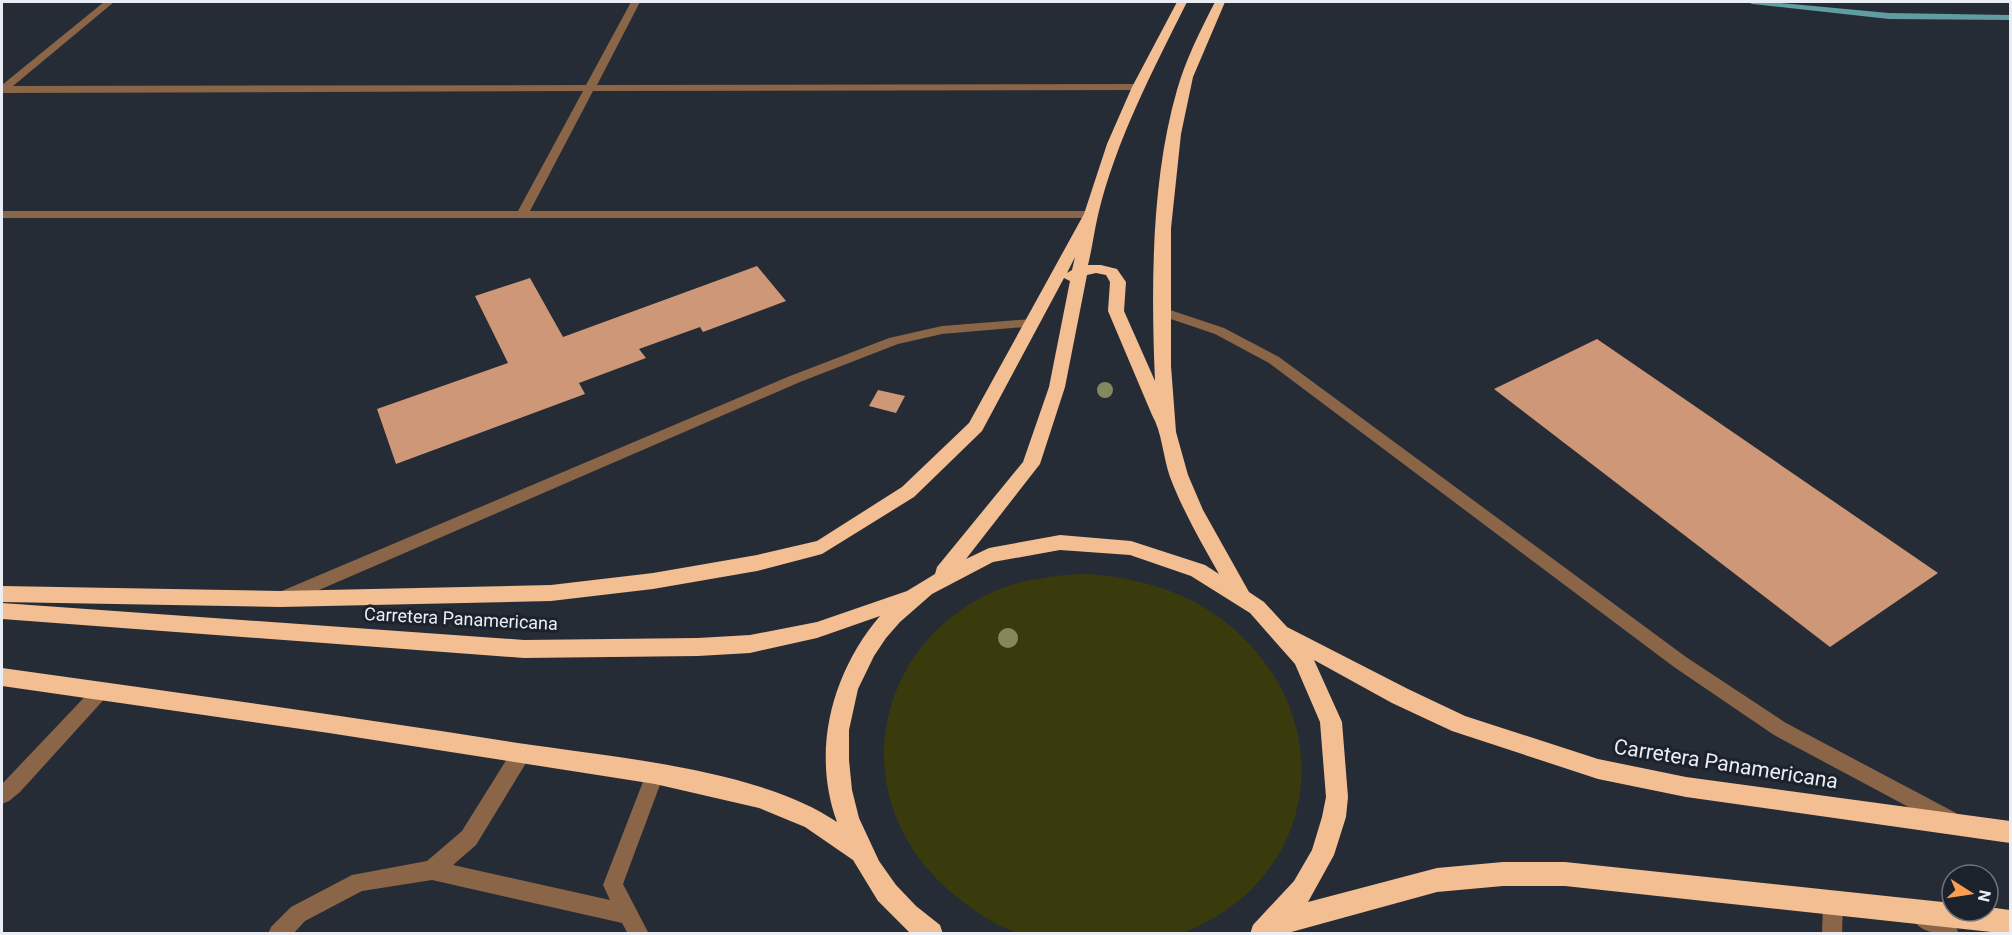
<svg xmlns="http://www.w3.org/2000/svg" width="2012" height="935" font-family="Roboto,sans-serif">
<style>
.green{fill:#393b0d}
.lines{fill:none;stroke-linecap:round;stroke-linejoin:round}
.stream{fill:#5f9da3;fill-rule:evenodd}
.building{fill:#ce9777}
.lane{fill:#8a6548;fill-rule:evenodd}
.street{fill:#8a6548;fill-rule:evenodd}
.highway{fill:#f4be93;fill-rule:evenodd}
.tree{fill:#83895d}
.labels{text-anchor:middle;stroke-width:6;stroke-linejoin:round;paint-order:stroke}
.street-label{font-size:18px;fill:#eaeef4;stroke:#1c222b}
.near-street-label{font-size:21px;fill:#eaeef4;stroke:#1c222b}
</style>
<rect width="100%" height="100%" fill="#262c35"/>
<path class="green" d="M1088,574C1135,578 1181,589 1220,618C1341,708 1326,877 1183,933C1145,934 1107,934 1069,934C1054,934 1037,935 1023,934C998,929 972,909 952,893C850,808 865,660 982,597C1014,580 1052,575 1088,574Z"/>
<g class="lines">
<polygon class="stream" points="1748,2 1771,2 1889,13 2010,15 2010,20 1889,19 1752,4"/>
</g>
<g class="building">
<polygon points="757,266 786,301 703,332 700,327 639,349 646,358 579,383 585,394 396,464 377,409 508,363 475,296 530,278 563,337"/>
<polygon points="1597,339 1938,573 1830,647 1494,389"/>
<polygon points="878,390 905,396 896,413 869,406"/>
</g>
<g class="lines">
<g class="lane">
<polygon points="1161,307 1224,328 1279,357 1686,657 1786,723 1956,813 1959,819 1956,825 1949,828 1942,825 1774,735 1674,667 1269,363 1215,334 1156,314 1154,311 1156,308"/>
<polygon points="1032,319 1037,320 1039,323 1037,326 942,334 898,344 800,382 289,603 283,605 277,603 275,598 277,593 790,376 889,338 942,326"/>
<polygon points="1833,892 1840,895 1843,902 1842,934 1822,934 1823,902 1826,895"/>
<path d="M1921,905L1956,927L1959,934C1940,934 1919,935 1911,915L1914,908Z"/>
</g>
<g class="street">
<polygon points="104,2 114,2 13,86 586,85 631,2 640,2 597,85 1138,84 1143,87 1138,90 593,91 530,211 1095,211 1095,217 1091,218 2,218 2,211 518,211 583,91 2,93 2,85"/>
<polygon points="102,682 108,685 111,690 108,695 20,792 9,801 2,804 2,784 96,685"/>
<polygon points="522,744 529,746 531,752 529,758 476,845 453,865 610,900 603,885 646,774 648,768 655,765 662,768 664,774 623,884 649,934 628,934 622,923 432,880 362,891 305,921 293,934 268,934 271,927 291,907 352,875 427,861 462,831 515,746"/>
</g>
<path class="highway" d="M1177,2H1187C1153,70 1116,140 1098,215C1094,232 1092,249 1088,265H1101L1117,269L1126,282L1124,311L1155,381C1151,288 1151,180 1177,90C1186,59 1200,31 1215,2H1225L1193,77L1181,134L1171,228V366L1176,432L1188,475L1203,510L1249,592L1264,602L1287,627L1408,689L1465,716L1598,759L1686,777L2010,821V843L1686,797L1598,779L1452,731L1392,703L1314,660L1342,722L1348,797L1346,817L1334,855L1308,902L1437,868L1503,862H1565L1952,903V911H1988V907L2010,910V934L1565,886H1503L1437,892L1284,934H1250L1253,925L1294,881L1312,850L1322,817L1326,797L1320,722L1295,664L1250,613L1191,576L1130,555L1060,550L993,562L932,594L900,622L886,638L874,656L858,689L849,730V760L852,790L859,818L879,861L896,885L916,906L940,925L943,934H911L878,901L853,860L805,827L759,808L655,784L329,733L2,686V668C174,692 346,716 518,743C611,757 760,769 837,822C811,751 832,672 880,616L817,638L750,653L698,656L524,658L2,619V603L524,640L698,638L750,635L817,622L907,591L935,574L937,567L1023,462L1049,387L1070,281L1064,278L982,431L914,497L822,554L757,571L653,589L551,601L280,607L2,602V586L280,591L551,585L653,573L757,555L817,541L902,487L969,423L1084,214L1107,144L1132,87ZM1075,257L1072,270L1067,273ZM1096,273L1106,275L1110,282L1108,311L1152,415C1162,432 1163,457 1170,477C1183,511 1201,542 1219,574L1205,565L1131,541L1060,535L989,548L966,559L1040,464L1065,387L1087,275Z"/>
</g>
<g class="tree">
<circle cx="1105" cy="390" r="8"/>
<circle cx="1008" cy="638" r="10"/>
</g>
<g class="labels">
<g class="street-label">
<text transform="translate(461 619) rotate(3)" y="6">Carretera Panamericana</text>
</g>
<g class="near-street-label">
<text transform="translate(1726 764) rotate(9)" y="7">Carretera Panamericana</text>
</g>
</g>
<rect width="2012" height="935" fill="none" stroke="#eaeef4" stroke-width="6"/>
<g transform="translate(1970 893) rotate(102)"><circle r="28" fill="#1c222b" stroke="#6e747b" stroke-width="1.5"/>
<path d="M0-4.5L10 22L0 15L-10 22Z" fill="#fb9e51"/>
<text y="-9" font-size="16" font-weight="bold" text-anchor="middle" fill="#eaeef4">N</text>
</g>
</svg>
